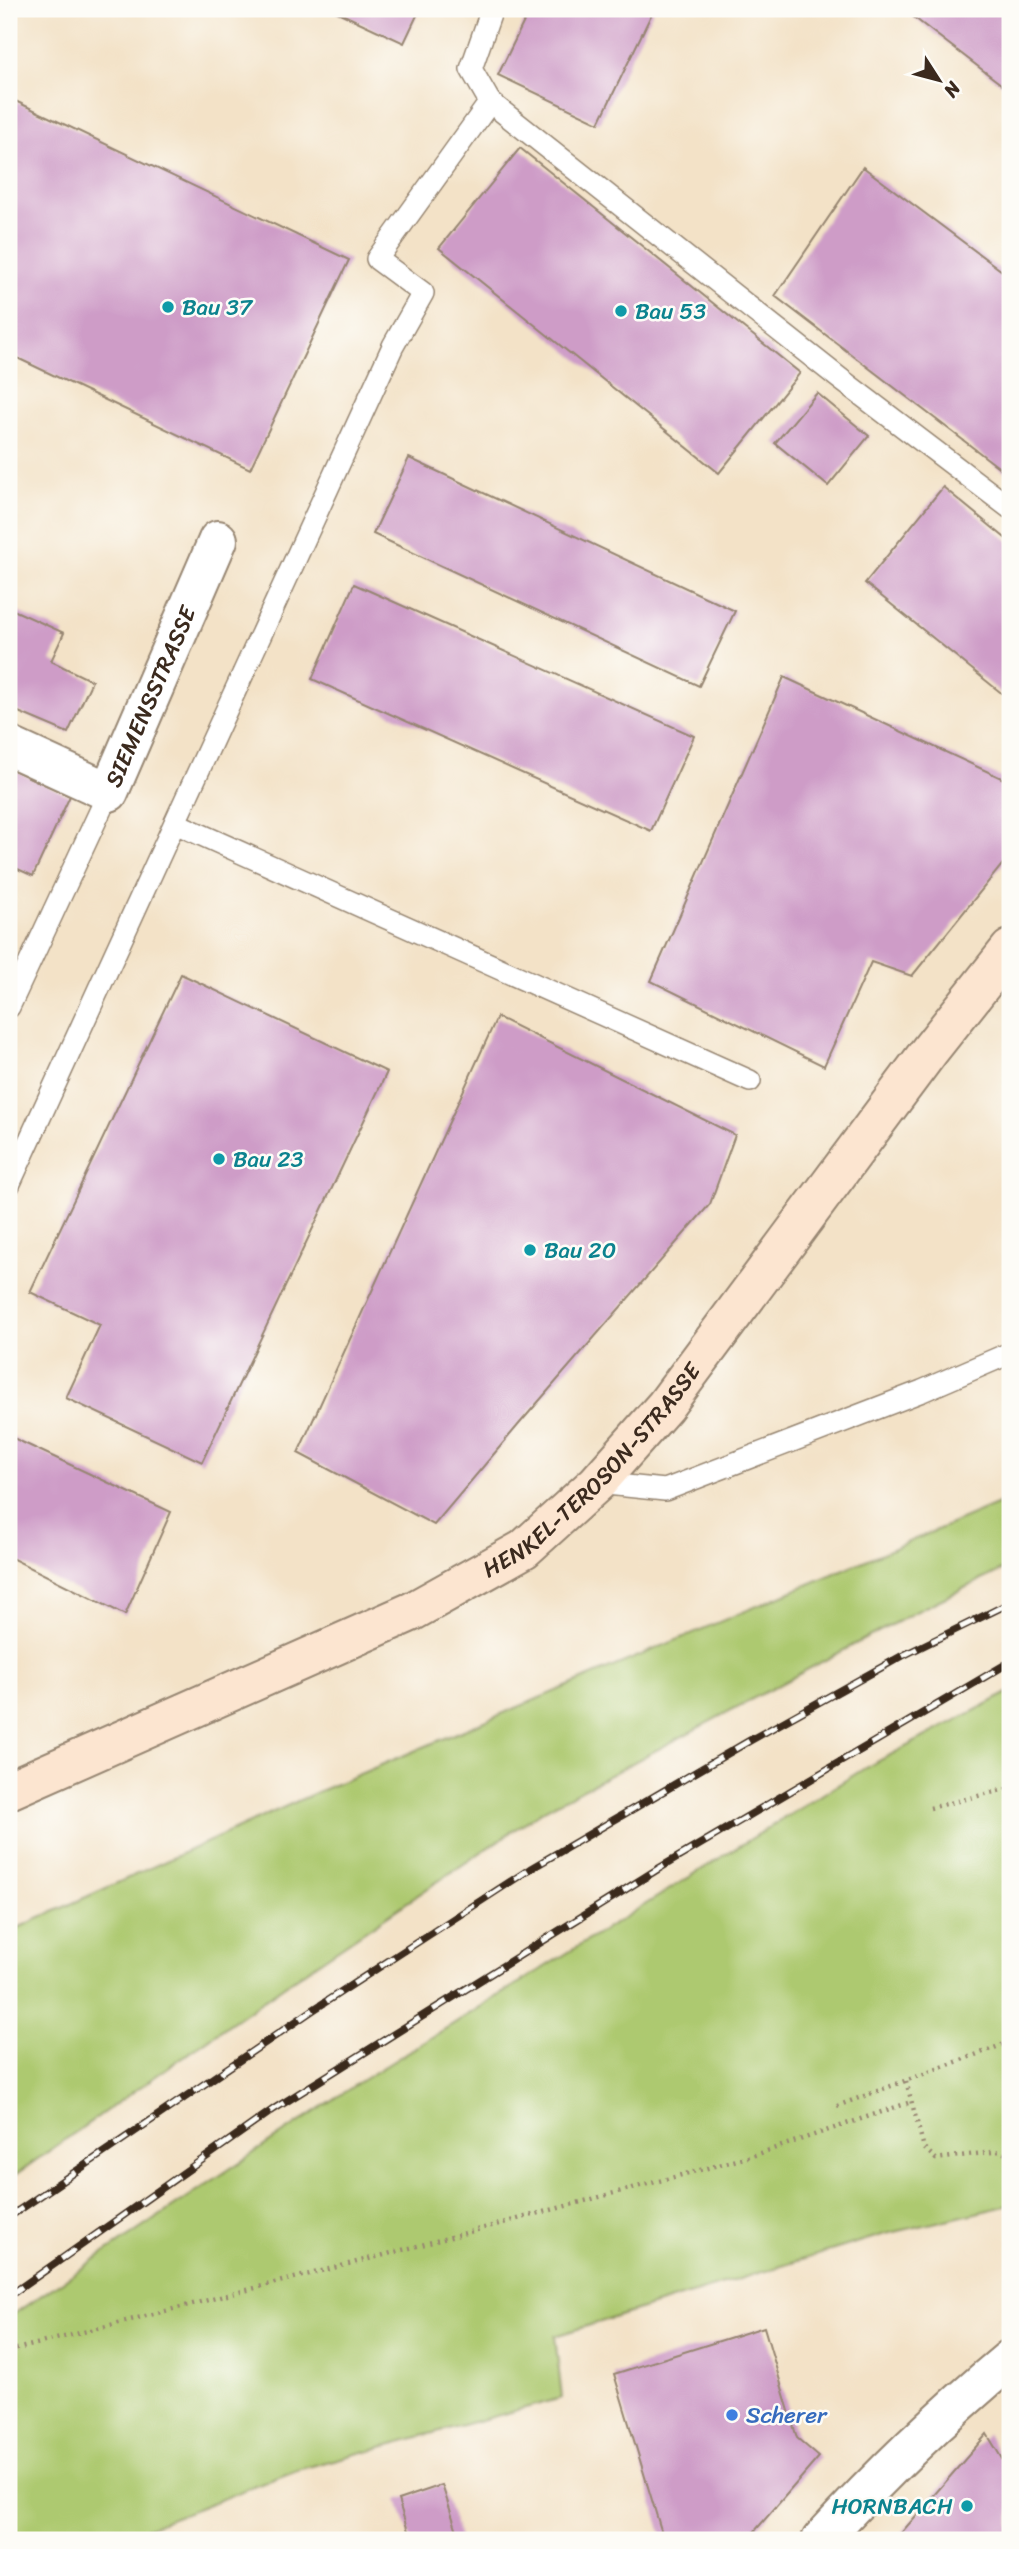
<svg xmlns="http://www.w3.org/2000/svg" width="1019" height="2549" font-family="Sriracha,sans-serif">
<style>
.green{fill:#adc96f;stroke:#747a46;stroke-width:2}
.building{fill:#ce9cc7}
.lines{fill:none;stroke-linecap:round;stroke-linejoin:round}
.lane-casing{stroke:#978672;stroke-width:24}
.street-casing{stroke:#978672;stroke-width:42}
.secondary-casing{stroke:#978672;stroke-width:42}
.path{stroke:#978672;stroke-width:4.5;stroke-dasharray:2 5;stroke-linecap:butt}
.lane{stroke:#fff;stroke-width:21}
.street{stroke:#fff;stroke-width:38}
.secondary{stroke:#fce5d0;stroke-width:38}
.rail-casing{stroke:#3b2a1e;stroke-width:8}
.rail{stroke:#fdfcf7;stroke-width:5;stroke-dasharray:16;stroke-linecap:butt}
.culture-dot{fill:#0f9aa8;stroke:#fdfcf7;stroke-width:2.5}
.shop-dot{fill:#3f7fe0;stroke:#fdfcf7;stroke-width:2.5}
.labels{text-anchor:middle;stroke-width:5;stroke-linejoin:round;paint-order:stroke}
.culture-label{font-size:23px;fill:#0d838f;stroke:#fdfcf7;text-anchor:start}
.street-label{font-size:23px;fill:#3b2a1e;stroke:#fdfcf7}
.shop-label{font-size:23px;fill:#366cbe;stroke:#fdfcf7;text-anchor:start}
</style>
<rect width="100%" height="100%" fill="#fdfcf7"/>
<filter id="ink" filterUnits="userSpaceOnUse"><feTurbulence type="fractalNoise" baseFrequency=".0143" numOctaves="2"/><feDisplacementMap in="SourceGraphic" scale="14" xChannelSelector="R" yChannelSelector="G"/><feConvolveMatrix kernelMatrix="1 2 1 2 8 2 1 2 1" color-interpolation-filters="sRGB"/></filter>
<filter id="wash" filterUnits="userSpaceOnUse"><feTurbulence type="fractalNoise" baseFrequency=".00686" numOctaves="4" result="noise"/><feDisplacementMap in="SourceGraphic" scale="28" xChannelSelector="R" yChannelSelector="G"/><feGaussianBlur stdDeviation="1.57" result="paint"/><feColorMatrix in="noise" values="0 0 0 0 0 0 0 0 0 0 0 0 0 0 0 0 0 1.4 0 .05"/><feComposite in="paint" operator="in"/></filter>
<g filter="url(#wash)">
<rect width="100%" height="100%" fill="#f3e2c7"/>
<g class="green">
<polygon points="1010,1499 1010,1566 921,1609 542,1811 288,1983 9,2179 9,1932 322,1790"/>
<polygon points="1010,1692 1010,2205 882,2235 555,2336 562,2398 297,2470 115,2540 9,2540 9,2317 358,2083 865,1768"/>
</g>
<g id="blocks">
<g class="building">
<polygon points="331,9 420,9 404,43"/>
<polygon points="530,9 654,9 599,123 498,75"/>
<polygon points="903,9 1010,9 1010,91"/>
<polygon points="9,98 349,260 250,469 9,354"/>
<polygon points="520,148 800,373 719,473 439,248"/>
<polygon points="863,167 1010,277 1010,476 775,296"/>
<polygon points="817,393 869,436 828,486 775,443"/>
<polygon points="409,458 735,611 699,686 373,534"/>
<polygon points="943,487 1010,542 1010,700 865,583"/>
<polygon points="354,584 694,736 651,831 312,679"/>
<polygon points="9,608 64,633 51,661 92,681 68,733 9,708"/>
<polygon points="784,677 1010,782 1010,855 912,976 871,962 824,1066 651,981"/>
<polygon points="9,768 70,796 33,876 9,865"/>
<polygon points="181,974 387,1072 202,1462 66,1398 100,1325 30,1292"/>
<polygon points="497,1017 735,1135 710,1204 520,1423 434,1525 298,1453"/>
<polygon points="9,1436 171,1512 125,1615 9,1557"/>
<polygon points="764,2327 797,2438 819,2457 747,2540 664,2540 614,2374"/>
<polygon points="987,2434 1010,2472 1010,2540 895,2540"/>
<polygon points="442,2485 460,2540 411,2540 398,2500"/>
</g>
</g>
</g>
<g filter="url(#ink)">
<use href="#blocks" fill-opacity="0" stroke="#978672" stroke-width="2"/>
<g class="lines">
<g class="lane-casing">
<g id="lane">
<polyline points="490,102 471,69 492,9"/>
<polyline points="175,823 750,1081"/>
<polyline points="9,1007 109,792"/>
<polyline points="9,1185 393,346 423,293 377,259 490,102 839,378 1010,508"/>
<polyline points="597,1483 665,1490 922,1391 1010,1353"/>
</g>
</g>
<g class="street-casing">
<g id="street">
<path id="s1" d="M9,746L109,792L218,540"/>
<path d="M821,2540C879,2476 944,2414 1010,2359"/>
</g>
</g>
<g class="secondary-casing">
<g id="secondary">
<path id="s2" d="M9,1790L413,1611L524,1549L597,1483L665,1406L930,1050L1010,949"/>
</g>
</g>
<g class="path">
<polyline points="930,1808 1010,1788"/>
<polyline points="906,2081 924,2148 936,2159 1000,2151 1010,2156"/>
<polyline points="837,2106 1010,2042"/>
<polyline points="9,2351 380,2256 752,2156 911,2102"/>
</g>
<use href="#lane" class="lane"/>
<use href="#street" class="street"/>
<use href="#secondary" class="secondary"/>
<g class="rail-casing">
<g id="rail">
<polyline points="9,2217 313,2010 530,1869 749,1741 902,1656 1010,1603"/>
<polyline points="9,2296 274,2109 658,1869 1010,1662"/>
</g>
</g>
<use href="#rail" class="rail"/>
</g>
</g>
<g class="culture-dot">
<circle cx="168" cy="307" r="7"/>
<circle cx="621" cy="311" r="7"/>
<circle cx="219" cy="1159" r="7"/>
<circle cx="530" cy="1250" r="7"/>
<circle cx="967" cy="2506" r="7"/>
</g>
<circle class="shop-dot" cx="732" cy="2415" r="7"/>
<g class="labels">
<g class="culture-label">
<text x="182" y="315">Bau 37</text>
<text x="635" y="319">Bau 53</text>
<text x="233" y="1167">Bau 23</text>
<text x="544" y="1258">Bau 20</text>
<text x="953" y="2514" text-anchor="end">HORNBACH</text>
</g>
<g class="street-label">
<text dy="8" stroke="none"><textPath href="#s1" startOffset="214">SIEMENSSTRASSE</textPath></text>
<text dy="8" stroke="none"><textPath href="#s2" startOffset="672">HENKEL-TEROSON-STRASSE</textPath></text>
</g>
<g class="shop-label">
<text x="746" y="2423">Scherer</text>
</g>
</g>
<rect width="1019" height="2549" fill="none" stroke="#fdfcf7" stroke-width="35"/>
<g transform="translate(939 80) rotate(126)" stroke="#fdfcf7" stroke-width="5" paint-order="stroke">
<path d="M0-5L12 26L0 18L-12 26Z" fill="#3b2a1e"/>
<text y="-10" font-size="19" font-weight="bold" text-anchor="middle" fill="#3b2a1e">N</text>
</g>
</svg>
